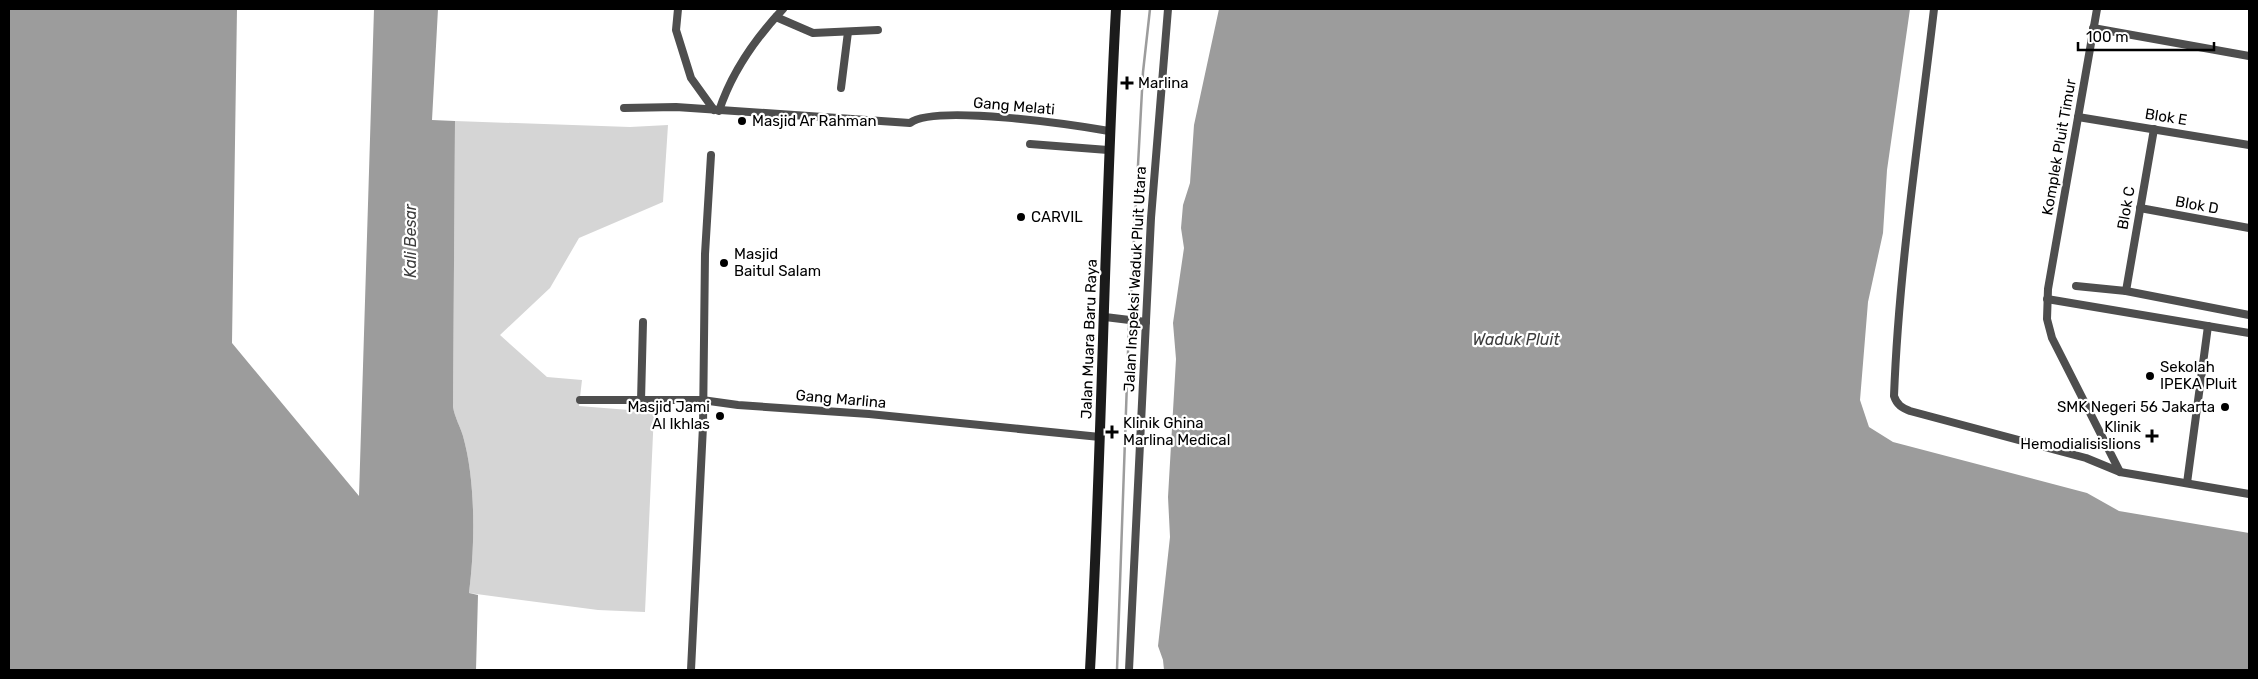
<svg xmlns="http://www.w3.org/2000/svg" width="2258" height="679" font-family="Rubik,sans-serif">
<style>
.green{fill:#d5d5d5}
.water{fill:#9c9c9c}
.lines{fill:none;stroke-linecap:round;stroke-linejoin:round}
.stream{stroke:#9c9c9c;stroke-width:2.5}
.street{stroke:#4e4e4e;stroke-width:8}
.secondary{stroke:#1b1b1b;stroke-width:10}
.poi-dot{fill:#000;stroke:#fff;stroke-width:2}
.labels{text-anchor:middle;stroke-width:4.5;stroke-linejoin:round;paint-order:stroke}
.poi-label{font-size:15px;fill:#000;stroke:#fff;text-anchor:start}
.street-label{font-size:15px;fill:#000;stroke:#fff}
.water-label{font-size:16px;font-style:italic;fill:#3d3d3d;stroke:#fff}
</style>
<rect width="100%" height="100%" fill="#fff"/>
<path class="green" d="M455,121L630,127L668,125L663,202L579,238L550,288L500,335L547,377L582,380L579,406L654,412L645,612L598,610L469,593C475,546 476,482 463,436C460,426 455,418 453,407Z"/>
<g class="water">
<path d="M9,9H237L232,343L359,496L374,9H438L432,120L455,121L453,407C455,418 460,426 463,436C476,482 475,546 469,593L478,595L476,670H9Z"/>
<polygon points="1219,9 1910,9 1887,170 1883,233 1868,302 1860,400 1869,427 1893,442 2087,493 2119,511 2249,533 2249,670 1164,670 1163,660 1158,646 1170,537 1168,497 1176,359 1173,323 1184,248 1181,228 1183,205 1190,183 1194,125"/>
</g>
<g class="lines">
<g class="stream">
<polyline points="1130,314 1143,72 1150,9"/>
<polyline points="1117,670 1129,324"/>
</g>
<g class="street">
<polyline points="678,9 676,30 691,78 714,110"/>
<path d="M1934,9C1919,138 1899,266 1894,396C1897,405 1902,408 1910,411L2086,458L2120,472L2249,494"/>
<polyline points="2097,9 2048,289 2047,319 2052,338 2120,472"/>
<polyline points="776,17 813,33 878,30"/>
<polyline points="2093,28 2249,56"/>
<polyline points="841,88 848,32"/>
<path d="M624,108L676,107L910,123C935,104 1074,125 1109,131"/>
<path d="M719,111C732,71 755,39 783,9"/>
<polyline points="2078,117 2249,145"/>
<polyline points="1030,144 1108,150"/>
<polyline points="2140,208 2249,228"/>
<polyline points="2076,286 2126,291 2249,315"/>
<polyline points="2126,291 2154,129"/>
<polyline points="2047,299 2249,333"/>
<polyline points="1105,317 1146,322"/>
<polyline points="580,400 702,400 738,405 869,414 1100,437"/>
<polyline points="641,401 643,322"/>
<polyline points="2187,483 2208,326"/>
<polyline points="691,670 703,426 705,254 711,155"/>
<polyline points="1129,670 1151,218 1168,9"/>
</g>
<path class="secondary" d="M1090,670C1102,450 1104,229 1116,9"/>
</g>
<g class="poi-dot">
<path d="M1124.5 75.5h5v5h5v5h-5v5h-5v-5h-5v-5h5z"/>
<circle cx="742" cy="121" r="5"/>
<circle cx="1021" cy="217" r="5"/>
<circle cx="724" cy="263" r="5"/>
<circle cx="2150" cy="376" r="5"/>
<circle cx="2225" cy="407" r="5"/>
<circle cx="720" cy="416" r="5"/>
<path d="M1109.5 424.5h5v5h5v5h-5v5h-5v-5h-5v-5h5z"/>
<path d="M2149.5 428.5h5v5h5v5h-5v5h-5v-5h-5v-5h5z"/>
</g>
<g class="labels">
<g class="poi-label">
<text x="1138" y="88">Marlina</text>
<text x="752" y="126">Masjid Ar Rahman</text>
<text x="1031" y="222">CARVIL</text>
<text x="734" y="259">Masjid<tspan x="734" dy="17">Baitul Salam</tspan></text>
<text x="2160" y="372">Sekolah<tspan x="2160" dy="17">IPEKA Pluit</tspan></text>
<text x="710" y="412" text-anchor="end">Masjid Jami<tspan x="710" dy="17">Al Ikhlas</tspan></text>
<text x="2215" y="412" text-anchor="end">SMK Negeri 56 Jakarta</text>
<text x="1123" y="428">Klinik Ghina<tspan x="1123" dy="17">Marlina Medical</tspan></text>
<text x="2141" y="432" text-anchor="end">Klinik<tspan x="2141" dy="17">Hemodialisislions</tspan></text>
</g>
<g class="street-label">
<text transform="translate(1014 106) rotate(5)" y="5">Gang Melati</text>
<text transform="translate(2166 117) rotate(9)" y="5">Blok E</text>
<text transform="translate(2059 147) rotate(-80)" y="5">Komplek Pluit Timur</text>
<text transform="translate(2197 205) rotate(10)" y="5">Blok D</text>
<text transform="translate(2126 208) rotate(-80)" y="5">Blok C</text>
<text transform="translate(1135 279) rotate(-87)" y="5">Jalan Inspeksi Waduk Pluit Utara</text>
<text transform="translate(1089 339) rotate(-88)" y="5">Jalan Muara Baru Raya</text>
<text transform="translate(841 399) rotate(5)" y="5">Gang Marlina</text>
</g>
<g class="water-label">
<text transform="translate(410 241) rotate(-90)" y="6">Kali Besar</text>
<text x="1516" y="345">Waduk Pluit</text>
</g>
</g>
<rect width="2258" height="679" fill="none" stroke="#000000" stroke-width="20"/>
<path d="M2078 42v8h136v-8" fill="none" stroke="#000000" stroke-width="2.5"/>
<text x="2086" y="42" font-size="15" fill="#000000" stroke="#ffffff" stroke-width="4" paint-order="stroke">100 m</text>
</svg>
